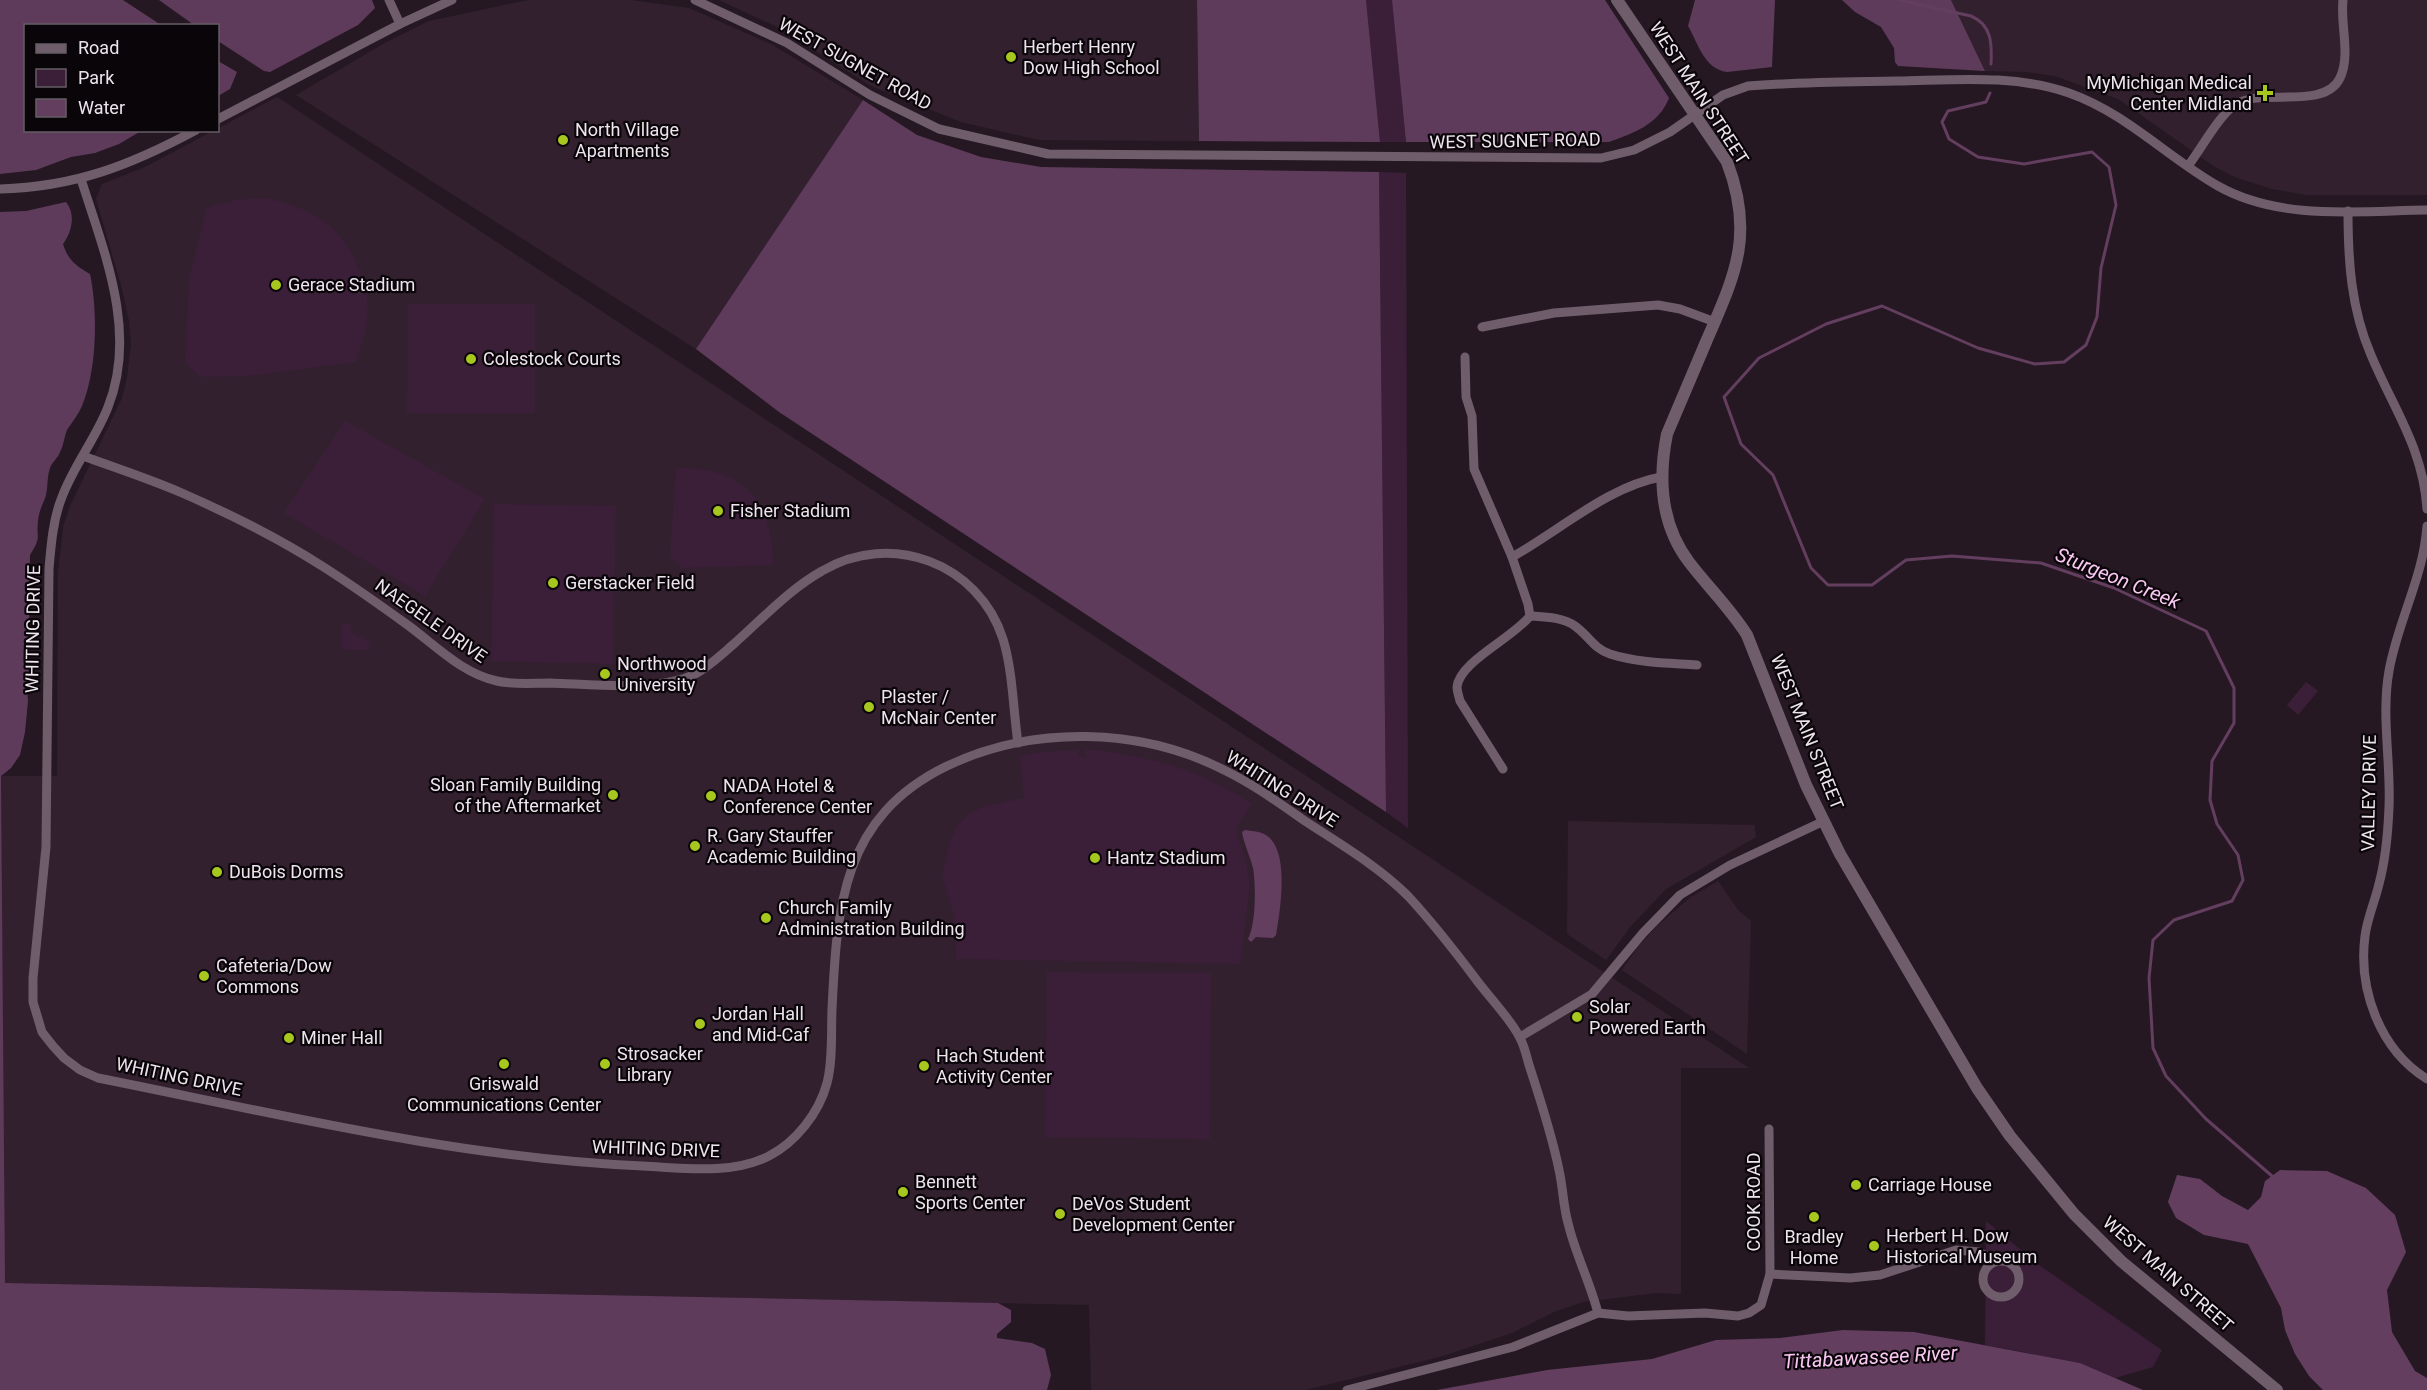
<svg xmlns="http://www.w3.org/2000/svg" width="2427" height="1390" font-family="Roboto,sans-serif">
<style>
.built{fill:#32202f}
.green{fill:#3b1e38}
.forest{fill:#5f3b5b}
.water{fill:#633e5f}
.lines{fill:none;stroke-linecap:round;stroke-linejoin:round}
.stream{stroke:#633e5f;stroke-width:3}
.minor{stroke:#6f5d6c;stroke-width:9}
.tertiary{stroke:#6f5d6c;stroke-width:12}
.poi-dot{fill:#a7c71e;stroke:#0a0509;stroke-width:2}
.labels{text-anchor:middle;stroke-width:4.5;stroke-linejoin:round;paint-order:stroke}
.poi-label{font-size:18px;fill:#ede4ec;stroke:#0a0509;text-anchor:start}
.street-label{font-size:18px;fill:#ede4ec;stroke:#0a0509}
.water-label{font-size:20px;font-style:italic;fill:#fac8f3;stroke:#0a0509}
</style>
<rect width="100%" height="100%" fill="#251823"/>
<g class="built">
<polygon points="528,0 631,0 689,8 771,44 863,100 696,349 296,95 385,43 429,21"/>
<polygon points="719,0 1197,0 1199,141 1039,140 961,122 871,86 779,28"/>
<polygon points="1951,0 2427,0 2427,195 2307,195 2272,189 2237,178 2215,167 2118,99 2055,76 2026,72 1985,71"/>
<polygon points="277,97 1749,1068 1681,1068 1681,1294 1656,1293 1583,1302 1554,1312 1512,1333 1443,1356 1306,1390 1091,1390 1089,1305 4,1283 1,776 57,776 58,573 63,527 70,506 122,398 127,378 131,343 129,321 121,285 96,199 102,184 145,167"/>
<polygon points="1568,821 1754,825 1756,837 1666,889 1630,927 1606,960 1567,934"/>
<polygon points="1718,881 1738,910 1751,921 1747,1054 1622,970 1637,948 1657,926 1691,897"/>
</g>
<g class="green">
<polygon points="1366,0 1392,0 1406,142 1380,142"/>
<polygon points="1379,172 1406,173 1408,828 1386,812"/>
<path d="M266,198C286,203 306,208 322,220C351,239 373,288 367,322C365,335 360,349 356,362L249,376L200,377L185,362L189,280L207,208L234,200Z"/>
<polygon points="408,304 535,304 535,413 407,413"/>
<polygon points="345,421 485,499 425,596 284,513"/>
<path d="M676,468C743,467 772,498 773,565L682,568L670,556Z"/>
<polygon points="494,504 616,506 613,664 491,661"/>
<polygon points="346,623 352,625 350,631 370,643 369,650 347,650 342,647 342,625"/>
<polygon points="2306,682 2318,691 2298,715 2287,705"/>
<path d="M1086,749C1152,757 1195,767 1252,804L1238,825V838L1246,860L1250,885L1240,964L956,959L954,916L942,874L950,841L958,824L969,814L982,807L1024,798L1020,756L1040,752L1078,750L1079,757H1085Z"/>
<polygon points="1047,972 1211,973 1210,1139 1045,1137"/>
<polygon points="1986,1221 2039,1265 2162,1350 2153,1367 2115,1378 2080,1363 1985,1345"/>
</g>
<g class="forest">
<polygon points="0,0 123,0 161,25 26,26 26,130 141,131 119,144 95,153 71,157 36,170 0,174"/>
<polygon points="159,0 372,0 375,8 358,25 270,72 264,71 218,41 218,26 194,25"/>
<polygon points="1197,0 1366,0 1380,142 1199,141"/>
<path d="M1392,0H1605L1669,98C1659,124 1634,133 1609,142H1406Z"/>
<path d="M1695,0H1775L1772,67L1727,72C1704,69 1698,43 1688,26Z"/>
<polygon points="1842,0 1951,0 1985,71 1898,66 1895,62 1894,48 1881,27 1855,12"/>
<polygon points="218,61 237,72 230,89 218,96"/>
<polygon points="863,100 917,135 981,157 1041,167 1379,172 1386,812 779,412 696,349"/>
<path d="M66,202C76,214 72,232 63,244C68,260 76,266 90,274C98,312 97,370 82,406C78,415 72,422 67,430C64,437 64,445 60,452C58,458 52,462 50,468C47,477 48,486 46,495C44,503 39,509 38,521C36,539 42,536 30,555L29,640L31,674L27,689L28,701L25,732L20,755L11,768L1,776L5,1283L998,1303L1011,1310V1322L997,1334V1338L1032,1343L1045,1349L1051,1375L1047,1390H0V212L26,211Z"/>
</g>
<g class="water">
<path d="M1245,830C1251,831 1258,831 1264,834C1291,847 1280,911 1276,935L1273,938L1256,937L1251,942L1248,939C1256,924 1256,885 1253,868C1250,856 1244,844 1242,832Z"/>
<polygon points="2280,1170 2327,1171 2366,1188 2395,1215 2406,1252 2387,1290 2392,1332 2415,1371 2427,1378 2427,1390 2323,1390 2309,1376 2295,1354 2285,1330 2281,1308 2248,1244 2204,1235 2176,1218 2168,1202 2177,1175 2200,1179 2222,1196 2248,1210 2261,1197 2265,1181"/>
<polygon points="1843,1330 1914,1332 2080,1363 2143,1390 1437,1390 1547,1370 1652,1359 1716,1340 1780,1338"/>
</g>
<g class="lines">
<g class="stream">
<path d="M1899,0L1971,16C1992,25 1992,44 1991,64"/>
<polyline points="1990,93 1986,102 1948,111 1942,122 1949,139 1978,157 2024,164 2092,152 2109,167 2116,205 2101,268 2097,317 2086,345 2064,362 2035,364 1978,348 1882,306 1826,324 1759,358 1724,397 1741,444 1773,475 1811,568 1828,585 1872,585 1906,560 1952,556 2041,563 2114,588 2206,631 2234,688 2234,723 2212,761 2210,800 2217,824 2238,855 2243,880 2232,901 2174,920 2153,940 2149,978 2153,1048 2166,1076 2206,1119 2272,1176 2273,1180"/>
</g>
<g class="minor">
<polyline points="389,0 400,24"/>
<path d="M695,0L787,43L870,95L939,129L1048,154L1601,158L1634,150L1670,132L1723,95L1748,86C1798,82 1848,82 1898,81C1954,80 2014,74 2069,93C2126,113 2167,157 2218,186C2280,221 2358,211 2427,210"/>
<polyline points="218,119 400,24 452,0"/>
<path d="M2188,166C2201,149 2219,115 2236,104C2262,88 2325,110 2340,78C2351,55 2340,24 2343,0"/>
<path d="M81,179C104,252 138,332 108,407C96,438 74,465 62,497C53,519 51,545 49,569L46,847L33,978V1002L42,1032L53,1046L64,1058L80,1070L98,1078C279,1114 458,1158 643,1166C684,1168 731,1175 769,1156C796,1142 819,1113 827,1083C833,1060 831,1033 832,1009C837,906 842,817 947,766C1033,725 1140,727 1224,770C1253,784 1279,803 1305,821C1340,844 1378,866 1408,896C1432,922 1454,950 1475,978C1488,996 1511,1019 1520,1038C1525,1047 1527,1059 1530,1068C1541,1102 1552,1135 1559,1170C1563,1187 1563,1205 1568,1223C1575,1253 1590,1282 1598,1313"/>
<path d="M0,189C75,187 131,165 196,130"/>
<path d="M2348,211C2348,261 2351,309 2371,355C2394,410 2423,448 2427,509"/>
<polyline points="1482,327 1554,313 1658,305 1680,309 1715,322"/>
<polyline points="1465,357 1466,397 1472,416 1474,469 1512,557"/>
<path d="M83,456C116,468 150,479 182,493C230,514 278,538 322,566C352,585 380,605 409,626C436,646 463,674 497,681C514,685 533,683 550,683C590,684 660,692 695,674C710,666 723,653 736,642C764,617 790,589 822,571C890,530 979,563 1003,639C1013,672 1013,709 1018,743"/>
<path d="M2427,526C2423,579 2398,620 2389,671C2381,716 2391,762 2389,807C2388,833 2386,858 2379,884C2375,901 2367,919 2365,936C2358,990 2380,1050 2427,1079"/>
<path d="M1530,616C1545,617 1562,617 1575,626C1588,635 1594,649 1610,654C1638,663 1669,663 1697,665"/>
<path d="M1503,769L1460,701C1459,697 1457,691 1457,687C1459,662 1513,638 1530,616L1528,604L1512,557C1559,531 1609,486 1661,477"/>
<polyline points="1520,1037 1592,994 1643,933 1680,895 1730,865 1824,821"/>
<circle cx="2001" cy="1279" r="18"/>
<polyline points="1770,1274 1850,1278 1880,1275 1956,1250 1979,1252 1996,1261"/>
<polyline points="1347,1390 1513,1347 1598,1313 1628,1316 1705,1313 1738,1316 1749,1313 1761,1305 1770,1274 1769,1129"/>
</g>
<path class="tertiary" d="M1617,0L1727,162C1755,235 1735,275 1706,342C1693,372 1680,403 1667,434C1658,479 1661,525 1689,562C1708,587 1730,608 1747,635L1806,785L1840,854L1977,1088L2010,1136L2074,1214L2121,1261L2277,1390"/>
</g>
<g class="poi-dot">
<circle cx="1011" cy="57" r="6"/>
<path d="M2262 84h6v6h6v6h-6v6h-6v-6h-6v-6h6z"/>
<circle cx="563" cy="140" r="6"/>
<circle cx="276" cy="285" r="6"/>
<circle cx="471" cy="359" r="6"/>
<circle cx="718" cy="511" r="6"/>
<circle cx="553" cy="583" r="6"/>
<circle cx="605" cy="674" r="6"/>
<circle cx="869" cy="707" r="6"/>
<circle cx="613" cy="795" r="6"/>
<circle cx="711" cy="796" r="6"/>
<circle cx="695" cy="846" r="6"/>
<circle cx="1095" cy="858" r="6"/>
<circle cx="217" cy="872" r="6"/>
<circle cx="766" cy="918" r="6"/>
<circle cx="204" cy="976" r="6"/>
<circle cx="1577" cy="1017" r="6"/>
<circle cx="700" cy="1024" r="6"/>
<circle cx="289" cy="1038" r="6"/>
<circle cx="504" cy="1064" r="6"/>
<circle cx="605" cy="1064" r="6"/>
<circle cx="924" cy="1066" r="6"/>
<circle cx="1856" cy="1185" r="6"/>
<circle cx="903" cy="1192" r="6"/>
<circle cx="1060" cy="1214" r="6"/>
<circle cx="1814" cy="1217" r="6"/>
<circle cx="1874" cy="1246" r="6"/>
</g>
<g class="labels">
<g class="poi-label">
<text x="1023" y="53">Herbert Henry<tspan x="1023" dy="21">Dow High School</tspan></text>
<text x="2252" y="89" text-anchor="end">MyMichigan Medical<tspan x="2252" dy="21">Center Midland</tspan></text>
<text x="575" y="136">North Village<tspan x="575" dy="21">Apartments</tspan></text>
<text x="288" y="291">Gerace Stadium</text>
<text x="483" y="365">Colestock Courts</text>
<text x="730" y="517">Fisher Stadium</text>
<text x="565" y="589">Gerstacker Field</text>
<text x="617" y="670">Northwood<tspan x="617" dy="21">University</tspan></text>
<text x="881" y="703">Plaster /<tspan x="881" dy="21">McNair Center</tspan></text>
<text x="601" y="791" text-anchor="end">Sloan Family Building<tspan x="601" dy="21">of the Aftermarket</tspan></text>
<text x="723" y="792">NADA Hotel &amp;<tspan x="723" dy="21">Conference Center</tspan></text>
<text x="707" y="842">R. Gary Stauffer<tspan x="707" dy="21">Academic Building</tspan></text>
<text x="1107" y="864">Hantz Stadium</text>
<text x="229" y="878">DuBois Dorms</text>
<text x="778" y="914">Church Family<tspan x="778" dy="21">Administration Building</tspan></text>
<text x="216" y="972">Cafeteria/Dow<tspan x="216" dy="21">Commons</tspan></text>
<text x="1589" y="1013">Solar<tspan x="1589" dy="21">Powered Earth</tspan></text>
<text x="712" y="1020">Jordan Hall<tspan x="712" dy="21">and Mid-Caf</tspan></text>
<text x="301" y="1044">Miner Hall</text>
<text x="617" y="1060">Strosacker<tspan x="617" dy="21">Library</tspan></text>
<text x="936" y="1062">Hach Student<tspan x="936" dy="21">Activity Center</tspan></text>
<text x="504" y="1090" text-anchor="middle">Griswald<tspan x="504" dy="21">Communications Center</tspan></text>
<text x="915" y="1188">Bennett<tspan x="915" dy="21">Sports Center</tspan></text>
<text x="1868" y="1191">Carriage House</text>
<text x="1072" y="1210">DeVos Student<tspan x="1072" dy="21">Development Center</tspan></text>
<text x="1886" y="1242">Herbert H. Dow<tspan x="1886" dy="21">Historical Museum</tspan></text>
<text x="1814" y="1243" text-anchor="middle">Bradley<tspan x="1814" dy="21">Home</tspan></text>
</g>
<g class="street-label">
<text transform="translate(855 64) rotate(29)" y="6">WEST SUGNET ROAD</text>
<text transform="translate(1699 93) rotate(57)" y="6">WEST MAIN STREET</text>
<text transform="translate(1515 141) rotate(-1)" y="6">WEST SUGNET ROAD</text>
<text transform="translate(431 621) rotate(35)" y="6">NAEGELE DRIVE</text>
<text transform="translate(33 629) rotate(-89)" y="6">WHITING DRIVE</text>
<text transform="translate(1807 732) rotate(68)" y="6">WEST MAIN STREET</text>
<text transform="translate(1282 789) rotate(32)" y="6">WHITING DRIVE</text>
<text transform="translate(2369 793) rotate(-89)" y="6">VALLEY DRIVE</text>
<text transform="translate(179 1077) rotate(12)" y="6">WHITING DRIVE</text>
<text transform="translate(656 1149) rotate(2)" y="6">WHITING DRIVE</text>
<text transform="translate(1754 1202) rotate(-90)" y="6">COOK ROAD</text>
<text transform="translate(2168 1274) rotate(41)" y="6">WEST MAIN STREET</text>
</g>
<g class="water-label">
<text transform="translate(2118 578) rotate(22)" y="7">Sturgeon Creek</text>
<text transform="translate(1870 1357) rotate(-3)" y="7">Tittabawassee River</text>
</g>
</g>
<rect x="24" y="24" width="195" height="108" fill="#0a0509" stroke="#655e64" stroke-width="1.5"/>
<rect x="36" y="44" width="30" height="9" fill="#6f5d6c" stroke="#655e64" stroke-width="1.5"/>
<text x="78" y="54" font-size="18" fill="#ede4ec">Road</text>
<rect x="36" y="69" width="30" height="18" fill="#3b1e38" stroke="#655e64" stroke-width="1.5"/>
<text x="78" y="84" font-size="18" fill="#ede4ec">Park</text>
<rect x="36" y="99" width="30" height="18" fill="#633e5f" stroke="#655e64" stroke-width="1.5"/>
<text x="78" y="114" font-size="18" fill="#ede4ec">Water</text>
</svg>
